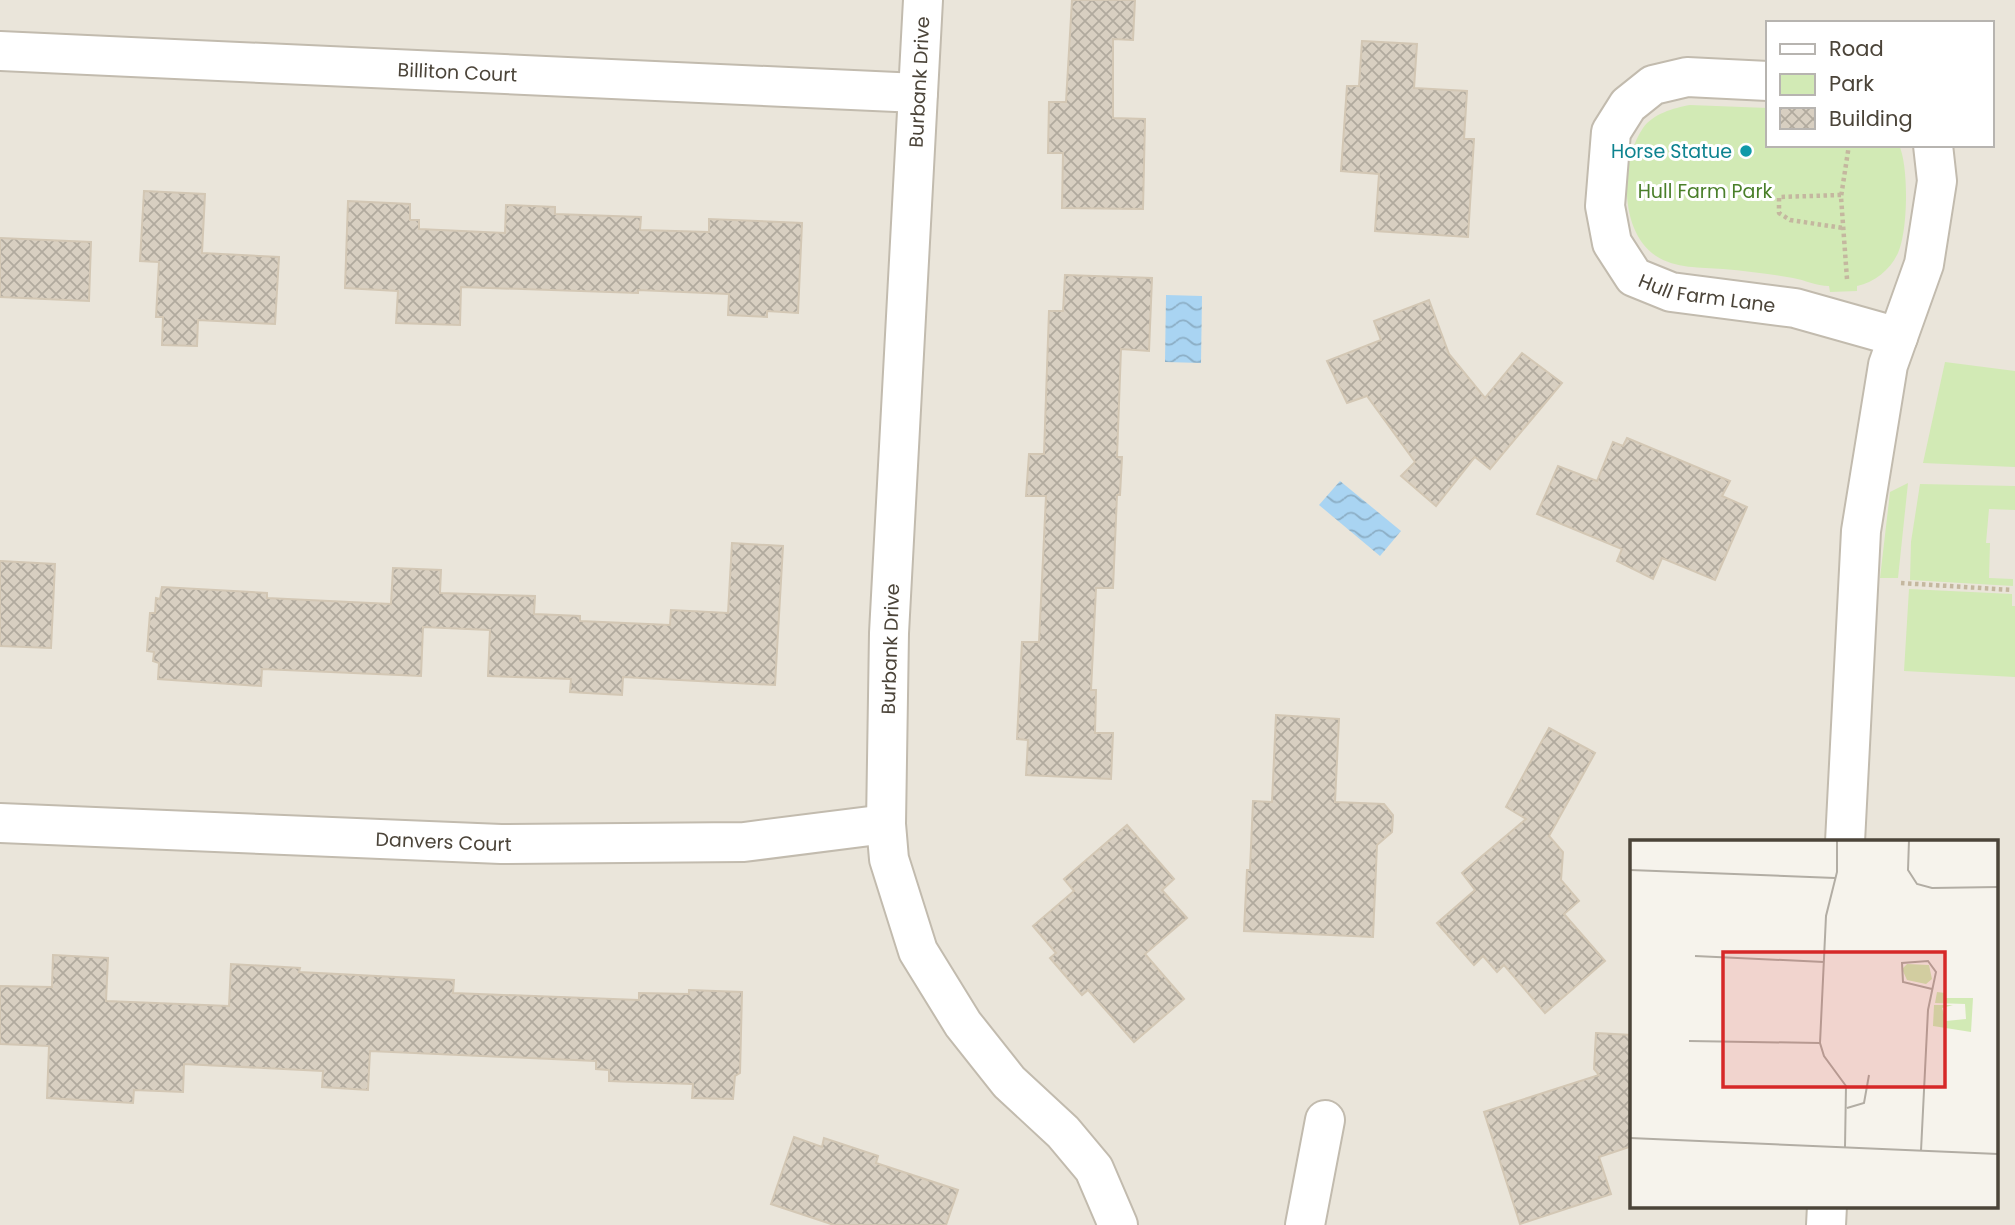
<svg xmlns="http://www.w3.org/2000/svg" width="2015" height="1225" font-family="Poppins,sans-serif">
<style>
.residential{fill:#eae5da;fill-rule:evenodd}
.green{fill:#d2eab5}
.water{fill:url(#water-waves)}
.building{fill:url(#building-cross-hatch);stroke:#d3c7b4;stroke-width:2}
.lines{fill:none;stroke-linecap:round;stroke-linejoin:round}
.street-casing{stroke:#c2bbae;stroke-width:42}
.path{stroke:#c4b79f;stroke-width:4.5;stroke-dasharray:3.5 3.5;stroke-linecap:butt}
.street{stroke:#fff;stroke-width:38}
.culture-dot{fill:#0f9aa8;stroke:#fff;stroke-width:2.5}
.labels{text-anchor:middle;stroke-width:6;stroke-linejoin:round;paint-order:stroke}
.street-label{font-size:19px;fill:#4b4439;stroke:#fff}
.culture-label{font-size:19px;fill:#0d838f;stroke:#fff;text-anchor:end}
.park-label{font-size:19px;fill:#4a7f2a;stroke:#fff}
.inset-road{fill:none;stroke:#b2ada4;stroke-width:2}
.view{fill:#d62828;fill-opacity:0.15;stroke:#d62828;stroke-width:3.5}
.inset-edge{fill:none;stroke:#4b4439;stroke-width:3.5}
</style>
<defs>
<pattern id="water-waves" width="16" height="10" patternUnits="userSpaceOnUse" patternTransform="scale(1.75)"><rect width="16" height="10" fill="#a9d4f2"/><path d="M0 5q4-4 8 0t8 0" fill="none" stroke="#8caec5"/></pattern>
<pattern id="building-cross-hatch" width="8" height="8" patternUnits="userSpaceOnUse" patternTransform="scale(1.75)"><rect width="8" height="8" fill="#d8cfc1"/><path d="M0 0l8 8M0 8l8-8" fill="none" stroke="#b1aa9e"/></pattern>
</defs>
<rect width="100%" height="100%" fill="#f6f3ec"/>
<path class="residential" d="M0,0H2015V1225H0ZM1768,23H1992V145H1768ZM1632,842H1996V1206H1632Z"/>
<g class="green">
<path d="M1690,105L1768,108V145H1899C1909,166 1908,232 1898,253C1890,270 1875,282 1857,286V291L1830,292L1829,286C1816,286 1805,280 1793,278C1770,274 1746,271 1723,269C1700,267 1676,269 1656,256C1619,232 1620,161 1643,128C1653,114 1673,108 1690,105Z"/>
<polygon points="1945,362 2015,371 2015,467 1923,463"/>
<polygon points="1908,483 1898,578 1880,578 1890,492"/>
<polygon points="1920,484 2015,486 2015,510 1989,509 1986,543 1990,543 1989,578 2013,579 2013,586 1910,580 1911,542"/>
<polygon points="1909,589 2012,594 2012,606 2015,606 2015,677 1904,671"/>
</g>
<g class="water">
<polygon points="1166,295 1202,296 1201,363 1165,362"/>
<polygon points="1340,481 1401,531 1380,556 1319,505"/>
</g>
<g class="building">
<polygon points="1072,0 1135,0 1133,40 1113,39 1113,118 1145,119 1143,209 1062,208 1063,153 1048,153 1049,102 1066,102"/>
<polygon points="1362,41 1417,44 1414,88 1467,91 1464,139 1474,139 1468,237 1375,231 1379,174 1341,171 1347,86 1359,86"/>
<polygon points="144,191 205,194 202,253 279,257 275,324 198,320 197,346 162,345 163,317 156,317 159,262 140,261"/>
<polygon points="348,201 410,204 410,220 419,220 419,229 505,233 506,205 555,207 555,214 641,217 640,230 709,232 709,219 802,223 798,313 767,311 767,317 728,315 729,294 638,290 638,293 461,287 460,325 396,323 398,291 345,288"/>
<polygon points="0,238 91,242 89,301 0,297"/>
<polygon points="1065,275 1152,278 1149,351 1121,349 1117,457 1122,457 1120,495 1117,495 1113,588 1096,588 1091,690 1096,690 1095,733 1113,733 1111,779 1026,775 1028,740 1017,739 1022,642 1039,642 1046,496 1026,496 1029,454 1044,454 1049,311 1063,311"/>
<polygon points="1429,300 1449,354 1485,398 1522,353 1562,383 1490,469 1475,457 1436,506 1401,476 1415,462 1367,396 1347,403 1327,361 1381,340 1374,321"/>
<polygon points="1627,438 1730,481 1722,496 1747,507 1715,580 1662,558 1653,579 1617,561 1622,549 1537,514 1558,466 1597,481 1613,442 1623,446"/>
<polygon points="732,543 783,546 775,685 623,677 622,695 570,692 571,679 488,676 490,630 423,627 421,676 262,669 261,686 158,679 159,663 153,661 154,652 147,651 150,613 155,613 156,598 160,599 162,587 267,593 267,598 391,604 393,568 441,570 440,593 535,596 534,614 580,616 580,621 670,625 671,610 728,613"/>
<polygon points="0,561 55,564 51,648 0,646"/>
<polygon points="1276,715 1339,719 1335,802 1384,804 1393,815 1392,832 1377,845 1373,937 1244,931 1247,870 1250,870 1253,801 1272,802"/>
<polygon points="1549,728 1595,753 1549,836 1563,852 1561,880 1579,901 1564,914 1605,961 1545,1013 1504,965 1497,972 1483,956 1474,965 1437,923 1475,890 1462,873 1526,819 1506,807"/>
<polygon points="1127,825 1174,879 1162,890 1187,918 1145,954 1184,999 1134,1042 1088,990 1082,995 1050,958 1056,953 1033,926 1074,891 1064,879"/>
<polygon points="53,955 108,958 106,1001 229,1006 231,964 300,968 299,972 454,980 453,993 639,1000 639,993 689,994 689,990 742,992 740,1073 735,1076 733,1099 692,1098 693,1084 609,1081 609,1070 596,1069 596,1061 370,1051 368,1090 322,1087 323,1071 184,1064 183,1092 134,1090 133,1103 47,1098 49,1046 0,1044 0,986 52,987"/>
<polygon points="1596,1033 1632,1035 1632,1146 1599,1157 1611,1194 1520,1224 1484,1112 1599,1075 1594,1069"/>
<polygon points="794,1137 822,1147 824,1138 878,1156 876,1163 958,1190 946,1225 834,1225 771,1204"/>
</g>
<g class="lines">
<g class="street-casing">
<g id="street">
<polyline points="923,0 889,633 886,824 889,859 918,951 963,1024 1009,1082 1063,1132 1094,1169 1118,1225"/>
<path id="s1" d="M0,51L918,93"/>
<path id="s2" d="M1768,81L1687,77L1653,85L1628,105L1611,132L1605,206L1612,243L1634,277L1671,292L1795,308L1898,337"/>
<path id="s3" d="M0,823L501,844L744,842L886,824"/>
<polyline points="1845,842 1861,531 1888,365 1924,264 1937,181 1933,145"/>
<polyline points="1305,1225 1325,1120"/>
<polyline points="1826,1225 1827,1206"/>
</g>
</g>
<g class="path">
<polyline points="1841,195 1779,197 1779,213 1790,220 1843,228"/>
<polyline points="1847,279 1841,197 1849,145"/>
<polyline points="1901,583 2012,590"/>
</g>
<use href="#street" class="street"/>
</g>
<circle class="culture-dot" cx="1746" cy="151" r="7"/>
<g class="labels">
<g class="street-label">
<text dy="7" stroke="none"><textPath href="#s1" startOffset="458">Billiton Court</textPath></text>
<text transform="translate(919 82) rotate(-87)" y="7">Burbank Drive</text>
<text dy="7" stroke="none"><textPath href="#s2" startOffset="408">Hull Farm Lane</textPath></text>
<text transform="translate(890 649) rotate(-88)" y="7">Burbank Drive</text>
<text dy="7" stroke="none"><textPath href="#s3" startOffset="444">Danvers Court</textPath></text>
</g>
<g class="culture-label">
<text x="1732" y="158">Horse Statue</text>
</g>
<g class="park-label">
<text x="1705" y="198">Hull Farm Park</text>
</g>
</g>
<g transform="translate(1630 840)">
<rect width="368" height="368" fill="#f6f3ec"/>
<path d="M277,124L299,125L302,139L296,144L277,140L272,129ZM307,152L315,153V158H343L341,192L303,186L304,165H323L312,168L316,181L336,179L335,164L305,163Z" fill="#d2eab5"/>
<path class="inset-road" d="M207,0V32L196,76L190,203L194,216L216,246L215,307M279,0L278,30L287,44L302,48L368,47M0,30L205,38M65,116L194,122M59,201L190,203M217,268L234,263L239,235M0,298L368,314M291,311L298,170L306,132L298,121L272,123L273,142L302,149"/>
<path class="view" d="M93,112H315V247H93Z"/>
<rect width="368" height="368" class="inset-edge"/>
</g>
<rect x="1766" y="21" width="228" height="126" fill="#ffffff" stroke="#b7b4b0" stroke-width="2"/>
<rect x="1780" y="44" width="35" height="10" fill="#ffffff" stroke="#b7b4b0" stroke-width="2"/>
<text x="1829" y="56" font-size="21" fill="#4b4439">Road</text>
<rect x="1780" y="74" width="35" height="21" fill="#d2eab5" stroke="#b7b4b0" stroke-width="2"/>
<text x="1829" y="91" font-size="21" fill="#4b4439">Park</text>
<rect x="1780" y="108" width="35" height="21" fill="url(#building-cross-hatch)" stroke="#b7b4b0" stroke-width="2"/>
<text x="1829" y="126" font-size="21" fill="#4b4439">Building</text>
</svg>
